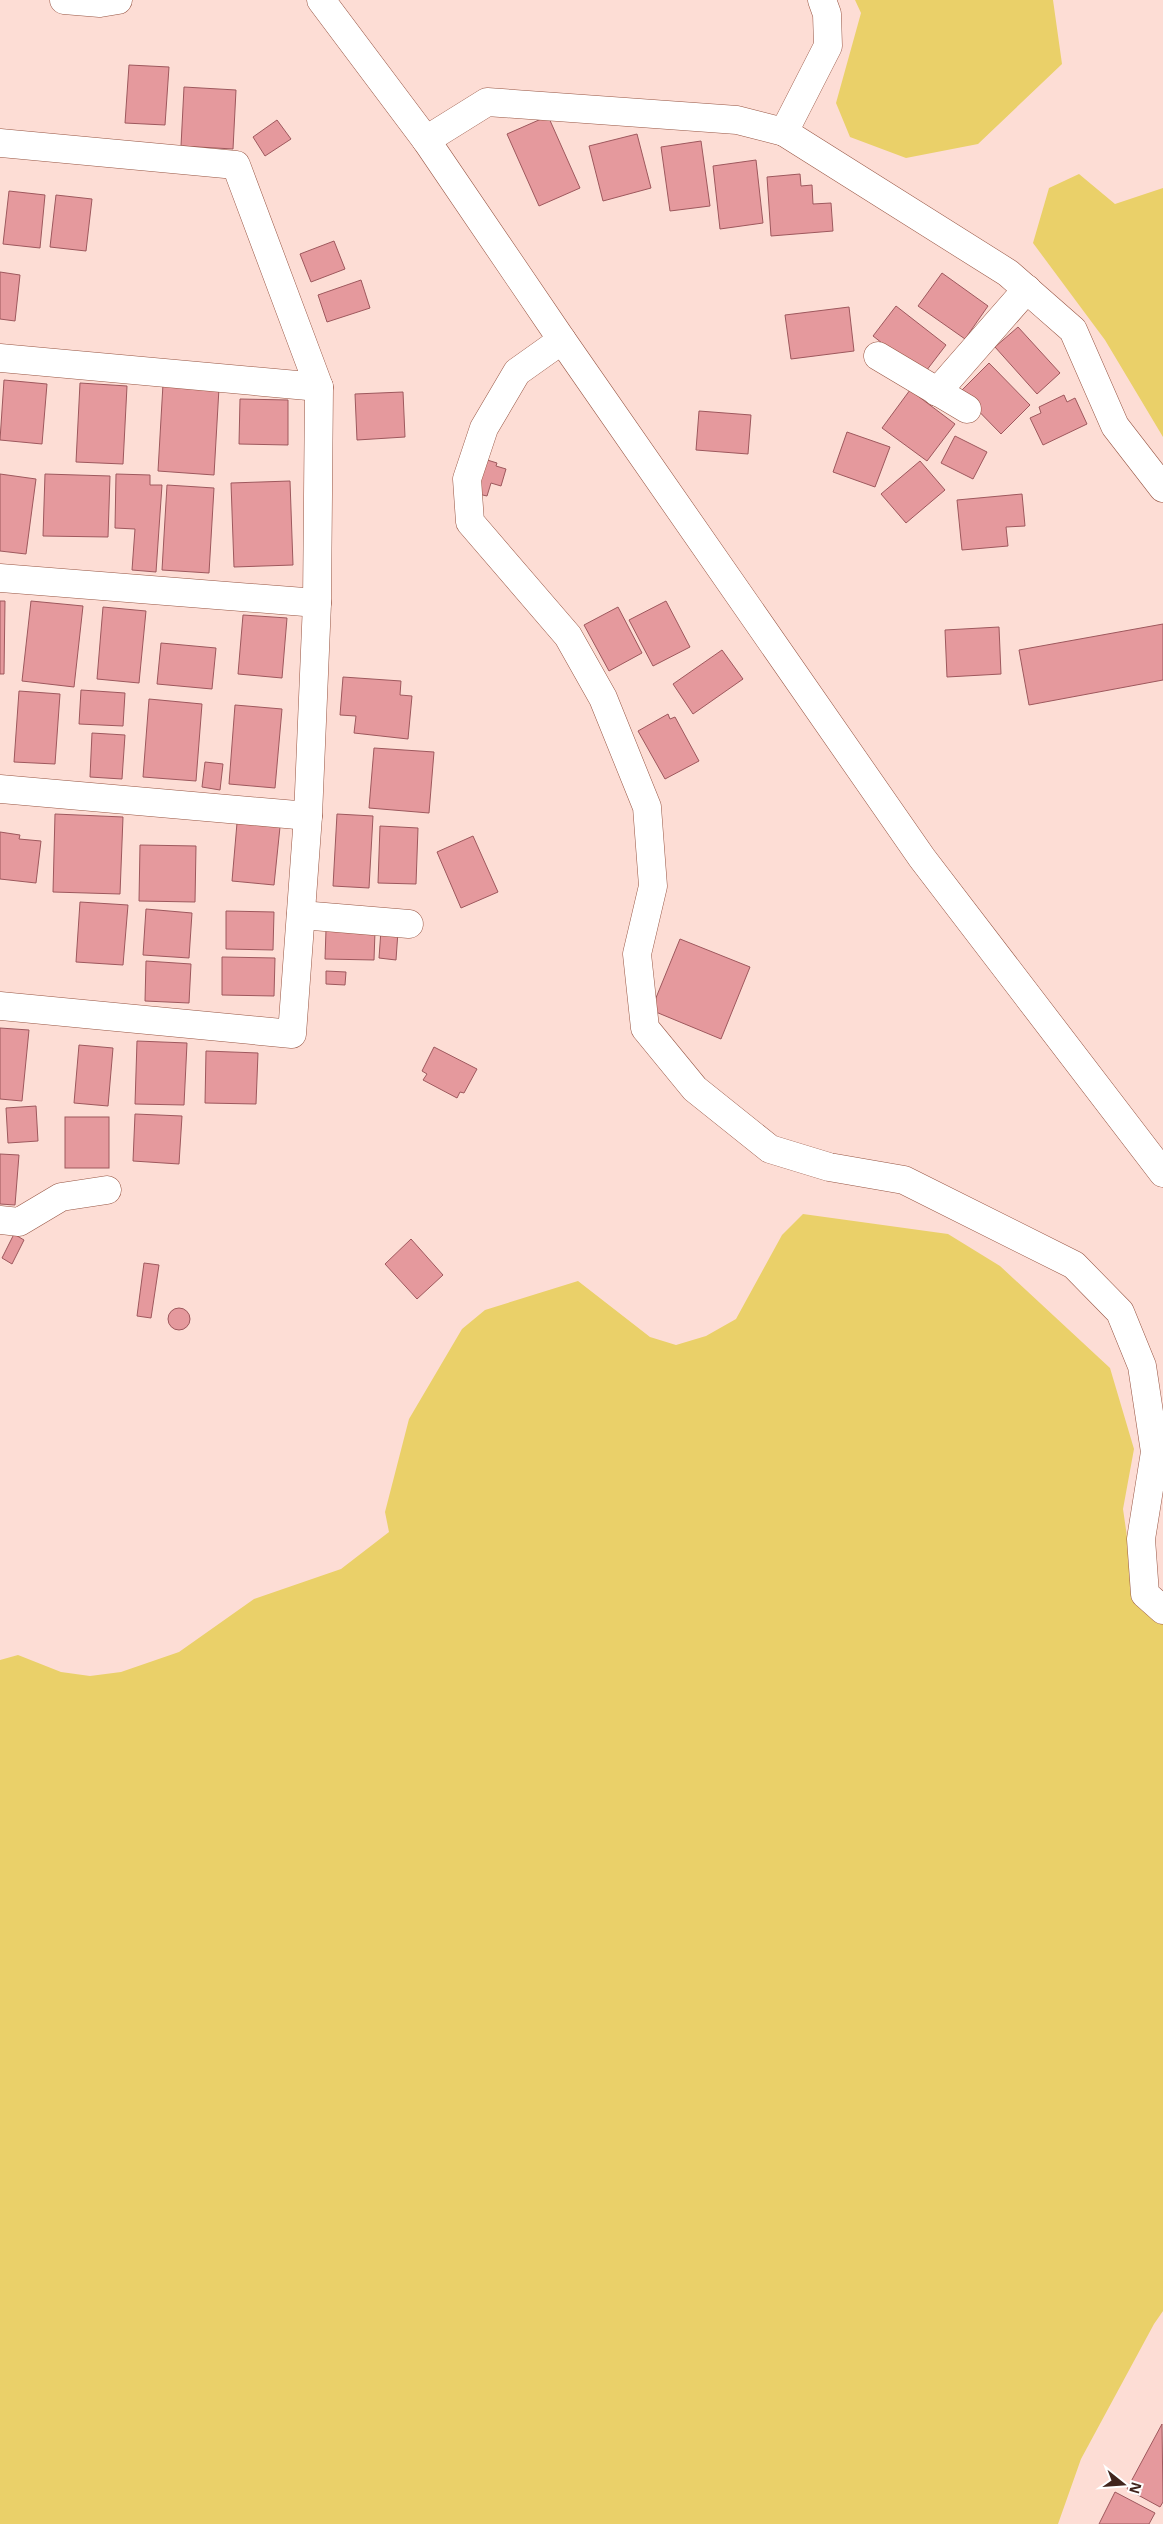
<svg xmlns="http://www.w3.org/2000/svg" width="1163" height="2524" font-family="'Noto Sans',sans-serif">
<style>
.green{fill:#ead069}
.building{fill:#e5999d;stroke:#9e585d}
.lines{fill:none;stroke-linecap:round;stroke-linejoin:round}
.minor-casing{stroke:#975543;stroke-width:29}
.minor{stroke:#fff;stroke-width:28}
</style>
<rect width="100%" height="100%" fill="#fdddd5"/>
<g class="green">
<polygon points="855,0 1053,0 1062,64 978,144 906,158 850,137 836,103 861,13"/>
<polygon points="1079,174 1115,204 1163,188 1163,437 1105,340 1033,243 1049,188"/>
<polygon points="803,1214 948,1234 1000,1266 1110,1368 1134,1449 1123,1509 1136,1599 1163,1623 1163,2311 1154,2324 1081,2459 1058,2524 0,2524 0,1660 18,1655 61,1672 90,1676 121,1672 179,1652 254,1599 341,1569 389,1532 385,1512 409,1419 462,1329 485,1310 578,1281 650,1337 676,1345 706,1336 736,1319 782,1235"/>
</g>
<g class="building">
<polygon points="129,65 169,67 165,125 125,123"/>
<polygon points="184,87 236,90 233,149 181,146"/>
<polygon points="548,116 580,188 539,206 507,134"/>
<polygon points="277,120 291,139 265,156 253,137"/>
<polygon points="637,134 651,188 603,201 589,146"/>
<polygon points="701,141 710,206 670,211 661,147"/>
<polygon points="756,160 763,223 720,229 713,166"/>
<polygon points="800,174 801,186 812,185 813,204 831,203 833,231 771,236 767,177"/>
<polygon points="9,191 45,195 40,248 3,244"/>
<polygon points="56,195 92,199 86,251 50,247"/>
<polygon points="334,241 345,269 311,282 300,254"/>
<polygon points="0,272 20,275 15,321 0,319"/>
<polygon points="942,273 988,306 965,339 918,306"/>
<polygon points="361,280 370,308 327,322 318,295"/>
<polygon points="896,306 946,345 923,375 873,336"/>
<polygon points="849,307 854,351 791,359 785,315"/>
<polygon points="1018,327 1060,373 1037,394 995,347"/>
<polygon points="989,363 1030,405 1001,434 960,392"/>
<polygon points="4,380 47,384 42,444 0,440"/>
<polygon points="80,383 127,386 123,464 76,462"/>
<polygon points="163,384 219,388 214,475 158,471"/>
<polygon points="910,390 955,424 927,461 882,428"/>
<polygon points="403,392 405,437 357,440 355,394"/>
<polygon points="1064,395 1067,402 1075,398 1087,424 1043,445 1030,418 1041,413 1039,407"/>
<polygon points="240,399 288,400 288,445 239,444"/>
<polygon points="699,411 751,415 748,454 696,450"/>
<polygon points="847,432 890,447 875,487 833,472"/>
<polygon points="955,436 987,452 973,479 941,463"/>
<polygon points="484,459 497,463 496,466 506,469 501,486 491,483 487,496 474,493"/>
<polygon points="920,461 945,490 906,523 881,494"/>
<polygon points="0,474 36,479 26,554 0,551"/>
<polygon points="45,474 110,476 108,537 43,536"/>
<polygon points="116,474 150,475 150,485 162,485 156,572 132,570 135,529 115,528"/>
<polygon points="290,481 293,565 234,567 231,483"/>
<polygon points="167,485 214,488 209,573 162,570"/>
<polygon points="1022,494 1025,526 1006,527 1008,546 962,550 957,500"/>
<polygon points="0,601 5,601 4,674 0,674"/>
<polygon points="31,601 83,606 74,687 22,681"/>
<polygon points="666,601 690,647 653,666 629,620"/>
<polygon points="103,607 146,611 139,683 97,679"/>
<polygon points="618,607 642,653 609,671 584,625"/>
<polygon points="243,615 287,618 282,678 238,674"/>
<polygon points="1163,624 1163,680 1029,705 1019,650"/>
<polygon points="999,627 1001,674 947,677 945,630"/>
<polygon points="161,643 216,648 212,689 157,684"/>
<polygon points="722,650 743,679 693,714 673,684"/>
<polygon points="343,677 401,681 400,695 412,696 408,739 354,733 356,716 340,715"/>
<polygon points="81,690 125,693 123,726 79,724"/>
<polygon points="19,691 60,694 55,764 14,762"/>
<polygon points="149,699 202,704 196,781 143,777"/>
<polygon points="235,705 282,709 275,788 229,784"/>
<polygon points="668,714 670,719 675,717 699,761 665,779 638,731"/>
<polygon points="92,733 125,735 122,779 90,777"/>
<polygon points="374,748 434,752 429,813 369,808"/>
<polygon points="205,762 223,764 220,790 202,787"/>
<polygon points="55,814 123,817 120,894 53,892"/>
<polygon points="337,814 373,816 369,888 333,886"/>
<polygon points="237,823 280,827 274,885 232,881"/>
<polygon points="380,826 418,828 416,884 378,883"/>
<polygon points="0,832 20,835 19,839 41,841 36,883 0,879"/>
<polygon points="473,836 498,892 461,908 437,852"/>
<polygon points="140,845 196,846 195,902 139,901"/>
<polygon points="80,902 128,905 123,965 76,962"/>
<polygon points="146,909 192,913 189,958 143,955"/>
<polygon points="226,911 274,912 273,950 226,949"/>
<polygon points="326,930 375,931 374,960 325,959"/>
<polygon points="381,930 398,931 396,960 379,958"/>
<polygon points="680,939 750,967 721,1039 651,1010"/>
<polygon points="222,957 275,958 274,996 222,995"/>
<polygon points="146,961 191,964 189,1003 145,1001"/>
<polygon points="326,971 346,972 345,985 326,984"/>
<polygon points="0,1028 29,1030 22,1101 0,1099"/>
<polygon points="137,1041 187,1043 184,1105 135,1104"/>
<polygon points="79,1045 113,1048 108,1106 74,1103"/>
<polygon points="434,1047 477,1069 464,1093 460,1092 457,1098 423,1080 427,1074 422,1071"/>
<polygon points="206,1051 258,1053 256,1104 205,1103"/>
<polygon points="36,1106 38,1141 8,1143 6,1108"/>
<polygon points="135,1114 182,1116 179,1164 133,1161"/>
<rect x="65" y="1117" width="44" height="51"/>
<polygon points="0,1154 19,1155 15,1205 0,1204"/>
<polygon points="14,1234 24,1240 12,1264 2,1258"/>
<polygon points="411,1239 443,1275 417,1299 385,1264"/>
<polygon points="144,1263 159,1265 151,1318 137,1316"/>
<circle cx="179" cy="1319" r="11"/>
<polygon points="1162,2424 1163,2502 1160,2507 1127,2489"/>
<polygon points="1115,2492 1155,2513 1149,2524 1099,2524"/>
</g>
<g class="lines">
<g class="minor-casing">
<g id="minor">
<polyline points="64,0 100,3 118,0"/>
<polyline points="321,0 426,140 562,340 922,858 1163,1173"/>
<polyline points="784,132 828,46 827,14 822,0"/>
<polyline points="426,140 487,102 737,120 784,132 1008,273 1073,330 1115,426 1163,488"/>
<polyline points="0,143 236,165 319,387 317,603 308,816 292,1034 0,1006"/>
<polyline points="562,340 517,372 484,428 467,479 470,522 568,636 603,698 647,807 653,886 637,954 645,1028 695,1089 770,1149 829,1167 904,1180 1074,1265 1120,1312 1142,1366 1155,1452 1141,1539 1145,1594 1163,1610"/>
<polyline points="878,356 967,409"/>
<polyline points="0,358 319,387"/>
<polyline points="937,392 1027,289"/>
<polyline points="0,578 317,603"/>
<polyline points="0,789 308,816"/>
<polyline points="301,915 409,924"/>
<polyline points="0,1220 19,1222 61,1197 107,1190"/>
</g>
</g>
<use href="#minor" class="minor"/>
</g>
<g transform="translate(1123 2484) rotate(107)" stroke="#ffffff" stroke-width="4" paint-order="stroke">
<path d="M0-4L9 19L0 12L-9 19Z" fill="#41251d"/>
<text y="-8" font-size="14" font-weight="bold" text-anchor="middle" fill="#41251d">N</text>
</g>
</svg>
